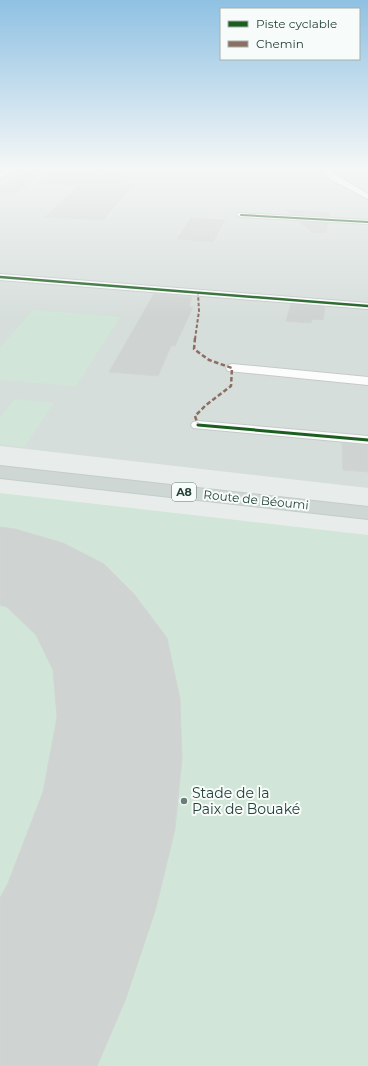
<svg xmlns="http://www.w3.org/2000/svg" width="368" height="1066" font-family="Montserrat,sans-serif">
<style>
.built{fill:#d6dedb}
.green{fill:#d1e6d8}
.building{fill:#cfd4d2;stroke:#d1d6d4}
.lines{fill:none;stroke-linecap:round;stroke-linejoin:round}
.minor-casing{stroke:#c5cac8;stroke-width:2}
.primary-casing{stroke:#c3ccc9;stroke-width:2}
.minor{fill:#fcfcfc;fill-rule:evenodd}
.primary{fill:#cfd7d5;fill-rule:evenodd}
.rail-casing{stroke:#c9cdcc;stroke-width:2}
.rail{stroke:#f7fbf9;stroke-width:1.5;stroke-dasharray:4.5;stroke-linecap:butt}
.quiet-far1{stroke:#8d6e63;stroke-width:2;stroke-dasharray:3.5 2;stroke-linecap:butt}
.quiet{stroke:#8d6e63;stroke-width:2.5;stroke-dasharray:4.5 2.5;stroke-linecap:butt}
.cycleway-far2-casing{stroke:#f7fbf9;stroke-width:3}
.cycleway-far1-casing{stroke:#f7fbf9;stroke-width:4}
.cycleway-casing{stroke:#f7fbf9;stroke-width:5}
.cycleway-far2{stroke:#1b5e20;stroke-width:2}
.cycleway-far1{stroke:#1b5e20;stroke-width:2.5}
.cycleway{stroke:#1b5e20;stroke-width:3}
.poi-dot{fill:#697e78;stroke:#f7fbf9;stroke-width:1.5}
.labels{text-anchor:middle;stroke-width:4;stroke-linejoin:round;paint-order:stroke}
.shield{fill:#f7fbf9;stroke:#637a73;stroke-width:1}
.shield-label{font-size:11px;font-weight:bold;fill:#24423a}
.street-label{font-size:12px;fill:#24423a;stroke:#f7fbf9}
.near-poi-label{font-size:14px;fill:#24423a;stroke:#f7fbf9;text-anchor:start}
</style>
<rect width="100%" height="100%" fill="#e8edeb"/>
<polygon class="built" points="0,167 368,167 368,488 0,446"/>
<g class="green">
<polygon points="33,310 120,317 76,386 0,380 0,348"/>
<polygon points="15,399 54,403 24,447 0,444 0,418"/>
<polygon points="0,493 368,535 368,1066 0,1066"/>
</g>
<g class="building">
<polygon points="29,167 46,168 16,193 0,192 0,188"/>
<polygon points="56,167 101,167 94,174 131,176 123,184 134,184 103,220 45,217 78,186 36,183"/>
<polygon points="286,210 330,213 329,216 291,214"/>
<polygon points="191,218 225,220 213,242 177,239"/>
<polygon points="299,222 328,223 326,232 313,233"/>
<polygon points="154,294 192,297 189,307 193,307 175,346 171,346 158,376 109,372"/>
<polygon points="291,304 325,307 323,320 312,319 311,323 286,321"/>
<polygon points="342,443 368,445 368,472 343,470"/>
<polygon points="0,527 15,529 63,543 104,564 134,594 167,638 180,699 182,759 175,829 156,908 125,1001 97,1066 0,1066 0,898 8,883 43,792 57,717 53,670 36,635 7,607 0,605"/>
</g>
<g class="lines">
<g class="minor-casing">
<g id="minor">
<polygon points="8,167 16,167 0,179 0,174"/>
<polygon points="321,167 328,167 336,175 368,194 368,199 330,179"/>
<polygon points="238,213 368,220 368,224 241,217 237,215"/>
<polygon points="0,274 368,303 368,309 0,280"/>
<polygon points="232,364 368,377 368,385 228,371 226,368 228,365"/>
<polygon points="198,421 368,436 368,444 193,428 191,425 193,422"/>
</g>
</g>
<g class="primary-casing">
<polygon id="primary" points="0,466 368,507 368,519 0,478"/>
</g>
<use href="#minor" class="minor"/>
<use href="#primary" class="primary"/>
<g class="rail-casing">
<polyline id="rail" points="349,167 368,181"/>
</g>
<use href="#rail" class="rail"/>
<polyline class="quiet-far1" points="195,339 199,311 198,293"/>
<polyline class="quiet" points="195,338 194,349 209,360 232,368 231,386 206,405 195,416 198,425"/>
<g class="cycleway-far2-casing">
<polyline id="cycleway-far2" points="241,215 368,222"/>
</g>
<g class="cycleway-far1-casing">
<polyline id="cycleway-far1" points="0,277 368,306"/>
</g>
<g class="cycleway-casing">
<polyline id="cycleway" points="198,425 368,440"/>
</g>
<use href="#cycleway-far2" class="cycleway-far2"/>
<use href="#cycleway-far1" class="cycleway-far1"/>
<use href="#cycleway" class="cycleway"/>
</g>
<linearGradient id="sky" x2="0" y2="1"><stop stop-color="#8fc1e3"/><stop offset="0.53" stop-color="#f5f7f6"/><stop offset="1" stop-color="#f5f7f6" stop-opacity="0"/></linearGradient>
<rect width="368" height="317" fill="url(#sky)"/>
<circle class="poi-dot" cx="184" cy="801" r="4"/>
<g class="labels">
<rect class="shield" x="172" y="483" width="24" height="18" rx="3"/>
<g class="shield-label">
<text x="184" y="496">A8</text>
</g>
<g class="street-label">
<text transform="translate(256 500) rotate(6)" y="4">Route de Béoumi</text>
</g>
<g class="near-poi-label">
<text x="192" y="798">Stade de la<tspan x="192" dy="16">Paix de Bouaké</tspan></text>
</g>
</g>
<rect x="220" y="8" width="140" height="52" fill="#f7fbf9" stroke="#a3b1ad"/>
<rect x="228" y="21" width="20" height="6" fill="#1b5e20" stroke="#a3b1ad"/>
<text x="256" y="28" font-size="12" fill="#24423a">Piste cyclable</text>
<rect x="228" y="41" width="20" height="6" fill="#8d6e63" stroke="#a3b1ad"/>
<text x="256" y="48" font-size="12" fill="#24423a">Chemin</text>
</svg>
